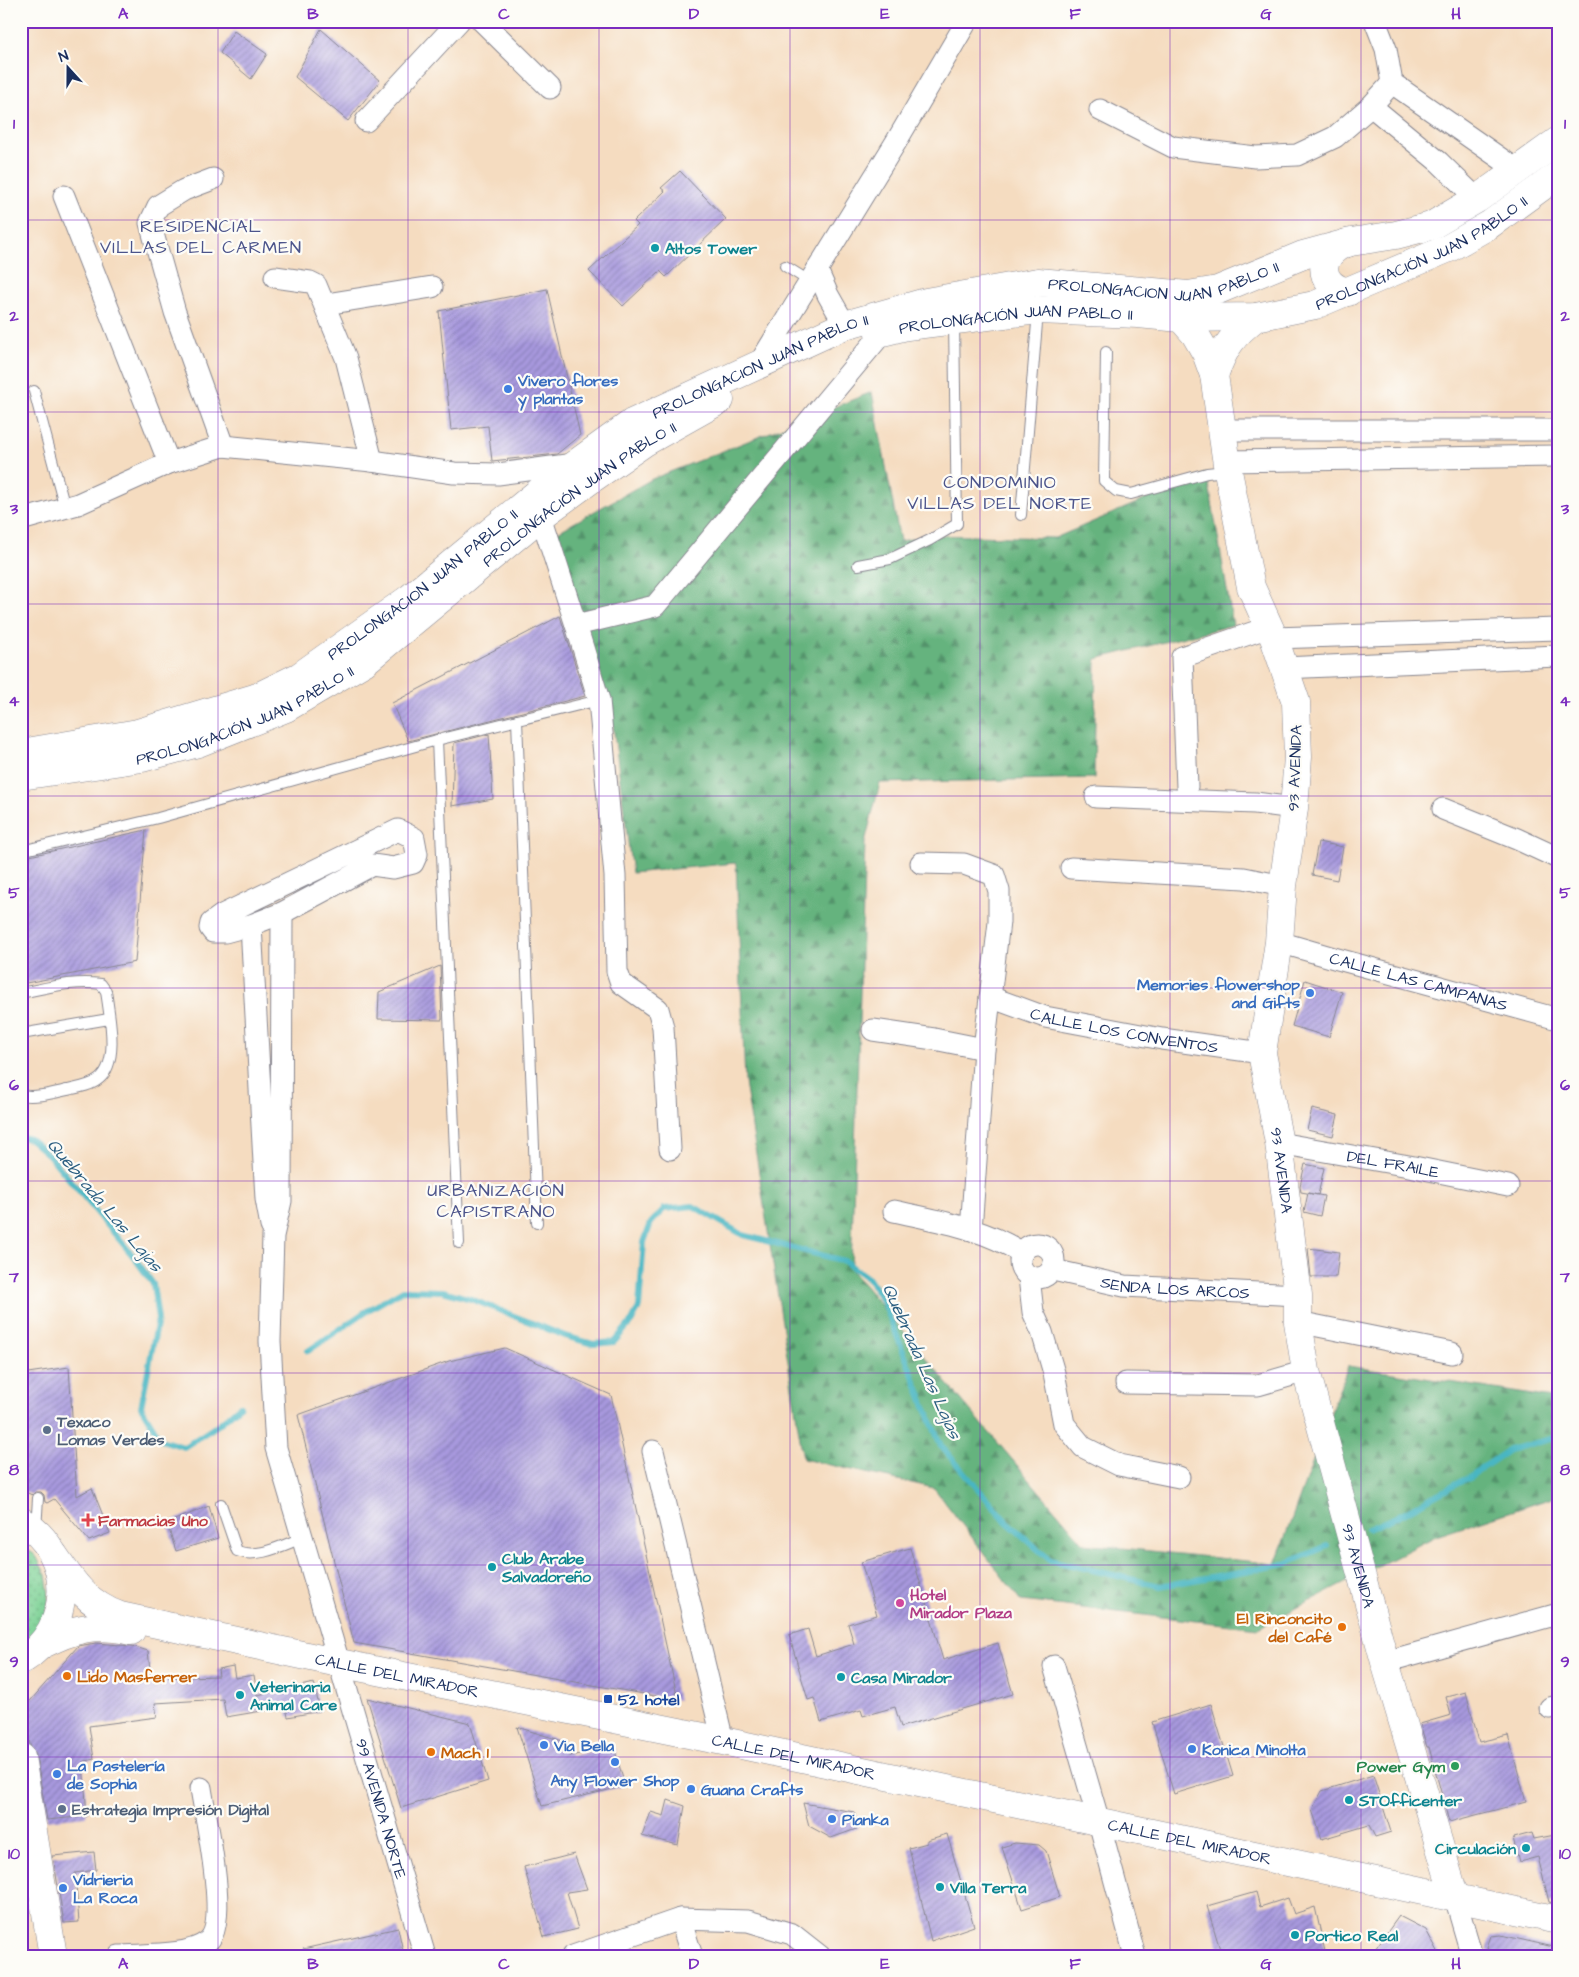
<svg xmlns="http://www.w3.org/2000/svg" width="1579" height="1977" font-family="'Architects Daughter',sans-serif">
<style>
.grass{fill:url(#grass-dots);stroke:#4c8079}
.forest{fill:url(#forest-firs);stroke:#40716e}
.lines{fill:none;stroke-linecap:round;stroke-linejoin:round}
.stream{stroke:#48b6c2;stroke-width:6}
.building{fill:url(#building-hatch)}
.lane-casing{stroke:#88868f;stroke-width:12}
.street-casing{stroke:#88868f;stroke-width:23}
.secondary-casing{stroke:#88868f;stroke-width:29}
.primary-casing{stroke:#88868f;stroke-width:29}
.lane{stroke:#fff;stroke-width:10}
.street{stroke:#fff;stroke-width:21}
.secondary{stroke:#fff;stroke-width:28}
.primary{stroke:#fff;stroke-width:28}
.grid{fill:none;stroke:#7b2cbf;stroke-width:1;stroke-opacity:0.55}
.culture-dot{fill:#0f9aa8;stroke:#fdfcf7;stroke-width:2}
.shop-dot{fill:#3f7fe0;stroke:#fdfcf7;stroke-width:2}
.service-dot{fill:#5c6f8a;stroke:#fdfcf7;stroke-width:2}
.health-dot{fill:#e0444e;stroke:#fdfcf7;stroke-width:2}
.hotel-dot{fill:#d1479c;stroke:#fdfcf7;stroke-width:2}
.food-dot{fill:#e8710a;stroke:#fdfcf7;stroke-width:2}
.transit-dot{fill:#1a4fb4;stroke:#fdfcf7;stroke-width:2}
.leisure-dot{fill:#2e9e5b;stroke:#fdfcf7;stroke-width:2}
.labels{text-anchor:middle;stroke-width:4.5;stroke-linejoin:round;paint-order:stroke}
.culture-label{font-size:16px;font-weight:bold;fill:#0d838f;stroke:#fdfcf7;text-anchor:start}
.street-label{font-size:16px;fill:#1b2f5e;stroke:#fdfcf7}
.shop-label{font-size:16px;font-weight:bold;fill:#366cbe;stroke:#fdfcf7;text-anchor:start}
.service-label{font-size:16px;font-weight:bold;fill:#4e5e75;stroke:#fdfcf7;text-anchor:start}
.health-label{font-size:16px;font-weight:bold;fill:#be3a42;stroke:#fdfcf7;text-anchor:start}
.hotel-label{font-size:16px;font-weight:bold;fill:#b23c85;stroke:#fdfcf7;text-anchor:start}
.food-label{font-size:16px;font-weight:bold;fill:#c56008;stroke:#fdfcf7;text-anchor:start}
.transit-label{font-size:16px;font-weight:bold;fill:#164399;stroke:#fdfcf7;text-anchor:start}
.leisure-label{font-size:16px;font-weight:bold;fill:#27864d;stroke:#fdfcf7;text-anchor:end}
.neighbourhood-label{font-size:18px;letter-spacing:1px;fill:#4c548b;stroke:#fdfcf7}
.water-label{font-size:18px;font-style:italic;fill:#2b5e81;stroke:#fdfcf7}
.neatline{fill:none;stroke:#7b2cbf;stroke-width:2}
.grid-label{font-size:16px;text-anchor:middle;font-weight:bold;fill:#7b2cbf}
</style>
<defs>
<pattern id="grass-dots" width="8" height="8" patternUnits="userSpaceOnUse" patternTransform="scale(1.25)"><rect width="8" height="8" fill="#7cd194"/><path d="M2 2h.1M6 6h.1" fill="none" stroke="#65aa7c" stroke-width="1.8" stroke-linecap="round"/></pattern>
<pattern id="forest-firs" width="22" height="20" patternUnits="userSpaceOnUse" patternTransform="scale(1.25)"><rect width="22" height="20" fill="#65b37e"/><path d="M5 1l3.5 6h-7zM16 11l3.5 6h-7z" fill="#52926a"/></pattern>
<pattern id="building-hatch" width="6" height="6" patternUnits="userSpaceOnUse" patternTransform="scale(1.25)"><rect width="6" height="6" fill="#a899de"/><path d="M-1 1l2-2M0 6l6-6M5 7l2-2" fill="none" stroke="#887db7"/></pattern>
</defs>
<rect width="100%" height="100%" fill="#fdfcf7"/>
<filter id="ink" filterUnits="userSpaceOnUse"><feTurbulence type="fractalNoise" baseFrequency=".02" numOctaves="2"/><feDisplacementMap in="SourceGraphic" scale="10" xChannelSelector="R" yChannelSelector="G"/><feConvolveMatrix kernelMatrix="1 2 1 2 8 2 1 2 1" color-interpolation-filters="sRGB"/></filter>
<filter id="wash" filterUnits="userSpaceOnUse"><feTurbulence type="fractalNoise" baseFrequency=".0096" numOctaves="4" result="noise"/><feDisplacementMap in="SourceGraphic" scale="20" xChannelSelector="R" yChannelSelector="G"/><feGaussianBlur stdDeviation="1.12" result="paint"/><feColorMatrix in="noise" values="0 0 0 0 0 0 0 0 0 0 0 0 0 0 0 0 0 1.4 0 .05"/><feComposite in="paint" operator="in"/></filter>
<g filter="url(#wash)">
<rect width="100%" height="100%" fill="#f5dcc0"/>
<polygon class="grass" points="21,1543 36,1556 46,1575 49,1595 46,1616 21,1648"/>
<polygon class="forest" points="872,392 900,541 932,535 1055,538 1207,473 1233,625 1096,659 1094,778 880,783 865,842 851,1270 1084,1544 1275,1564 1348,1366 1558,1399 1558,1496 1436,1536 1258,1628 1021,1601 934,1488 803,1459 745,1082 736,863 632,873 613,725 556,533 652,479"/>
<g class="lines">
<g class="stream">
<polyline points="21,1137 30,1139 50,1156 134,1257 153,1284 158,1319 141,1407 161,1440 184,1447 218,1425 240,1406"/>
<polyline points="308,1351 365,1312 403,1290 443,1291 471,1299 565,1336 593,1344 614,1342 632,1321 639,1307 644,1242 651,1223 664,1209 693,1206 743,1235 844,1261 869,1279 883,1301 941,1446 1006,1521 1050,1560 1160,1586 1285,1564 1327,1546"/>
<polyline points="1368,1529 1396,1517 1469,1477 1509,1450 1558,1437"/>
</g>
</g>
<g id="blocks">
<g class="building">
<polygon points="321,29 380,81 348,121 295,77"/>
<polygon points="234,31 267,54 251,79 220,53"/>
<polygon points="680,171 726,219 666,277 660,271 623,306 589,271 638,225 634,221 665,191 661,188"/>
<polygon points="547,289 580,435 557,454 492,461 488,426 451,430 439,311"/>
<polygon points="560,616 585,696 408,741 392,703"/>
<polygon points="489,734 493,799 452,806 454,743"/>
<polygon points="146,830 135,962 21,984 21,858"/>
<polygon points="1318,842 1343,847 1337,880 1312,875"/>
<polygon points="440,966 442,1020 378,1019 379,992"/>
<polygon points="1305,980 1342,992 1329,1037 1292,1026"/>
<polygon points="1312,1109 1338,1115 1333,1136 1307,1130"/>
<polygon points="1305,1164 1324,1168 1318,1195 1301,1192 1300,1186"/>
<polygon points="1308,1193 1324,1196 1320,1216 1304,1212"/>
<polygon points="1308,1248 1339,1252 1336,1277 1311,1277"/>
<polygon points="505,1348 611,1395 678,1700 354,1643 298,1415 449,1361"/>
<polygon points="69,1367 77,1496 92,1488 110,1533 89,1541 54,1499 47,1503 45,1502 44,1495 41,1492 35,1492 32,1495 21,1490 21,1374"/>
<polygon points="209,1506 218,1538 176,1551 167,1523"/>
<polygon points="910,1548 943,1660 998,1643 1013,1694 901,1727 895,1707 863,1716 861,1710 821,1722 814,1698 808,1700 789,1635 808,1629 816,1656 854,1644 848,1624 877,1615 861,1562"/>
<polygon points="96,1643 132,1646 148,1651 151,1678 219,1676 218,1669 233,1666 235,1678 254,1675 257,1695 314,1683 320,1711 288,1717 286,1707 226,1717 223,1699 155,1703 157,1717 89,1726 94,1759 83,1762 87,1816 47,1820 36,1755 30,1745 24,1708 78,1646"/>
<polygon points="1466,1692 1479,1742 1508,1735 1526,1802 1449,1822 1429,1747 1427,1747 1420,1724 1451,1715 1446,1697"/>
<polygon points="367,1698 470,1723 488,1781 401,1808"/>
<polygon points="1211,1704 1233,1776 1174,1794 1152,1722"/>
<polygon points="517,1727 566,1742 570,1756 614,1747 625,1786 542,1806"/>
<polygon points="1373,1775 1391,1832 1375,1837 1369,1825 1322,1839 1312,1810 1322,1791"/>
<polygon points="668,1800 685,1806 678,1845 642,1836 651,1812 664,1816"/>
<polygon points="803,1803 854,1812 859,1828 831,1838 809,1826"/>
<polygon points="1532,1833 1534,1839 1555,1835 1558,1847 1558,1904 1549,1902 1538,1857 1519,1862 1513,1838"/>
<polygon points="947,1834 974,1926 931,1941 909,1848 927,1843 927,1840"/>
<polygon points="1015,1843 1039,1845 1046,1851 1060,1897 1022,1909 1002,1847"/>
<polygon points="94,1852 96,1870 75,1873 79,1922 64,1923 53,1856"/>
<polygon points="574,1854 587,1889 567,1892 578,1929 544,1937 524,1867"/>
<polygon points="1256,1892 1260,1907 1288,1898 1294,1914 1315,1907 1326,1956 1222,1956 1207,1906"/>
<polygon points="1399,1916 1426,1930 1440,1956 1370,1956"/>
<polygon points="398,1928 404,1956 304,1956 303,1949"/>
<polygon points="1501,1935 1558,1948 1558,1956 1490,1956 1487,1947 1491,1936"/>
</g>
</g>
</g>
<g filter="url(#ink)">
<use href="#blocks" fill-opacity="0" stroke="#88868f" stroke-width="1"/>
<g class="lines">
<g class="lane-casing">
<g id="lane">
<polyline points="785,266 809,281"/>
<polyline points="1106,352 1104,481 1116,491 1131,494 1207,473 1226,471"/>
<polyline points="34,391 65,508"/>
<polyline points="1021,515 1038,311"/>
<polyline points="858,565 890,559 930,540 957,524 954,322"/>
<polyline points="517,720 537,1223"/>
<polyline points="437,740 459,1243"/>
<polyline points="21,851 158,818 437,740 599,700"/>
<path d="M21,993C47,988 74,980 101,984L106,991C109,1014 120,1063 99,1079C91,1086 77,1088 67,1090C53,1093 35,1098 21,1095"/>
<polyline points="21,1034 109,1019"/>
<path d="M221,1504L237,1551C258,1559 283,1545 302,1538"/>
<polyline points="36,1530 38,1498"/>
</g>
</g>
<g class="street-casing">
<g id="street">
<polyline points="482,21 550,88"/>
<polyline points="1375,21 1386,49 1392,83 1517,170"/>
<polyline points="1371,106 1439,162 1477,199"/>
<polyline points="1100,110 1173,147 1255,157 1297,155 1335,137 1371,106 1392,83"/>
<polyline points="366,121 459,21"/>
<polyline points="213,179 184,190 158,206 150,223 175,312 223,446"/>
<polyline points="64,196 169,463"/>
<polyline points="817,270 828,295 845,325"/>
<polyline points="275,277 310,282 316,285 346,358 372,461"/>
<polyline points="326,304 432,287"/>
<polyline points="759,364 896,142 967,21"/>
<polyline points="1222,430 1558,430"/>
<polyline points="1227,461 1558,456"/>
<polyline points="541,516 576,625"/>
<polyline points="21,520 78,504 169,463 223,446 372,461 454,473 498,474 574,464"/>
<polyline points="1274,638 1558,629"/>
<polyline points="1283,668 1558,656"/>
<polyline points="1187,787 1182,657 1269,627"/>
<polyline points="1096,797 1255,803 1294,808"/>
<polyline points="1443,809 1517,839 1558,858"/>
<polygon points="398,830 414,838 417,854 413,863 393,868 372,865 282,913 251,925 225,932 213,932 210,928 211,923 222,915"/>
<polyline points="921,863 964,864 994,875 999,891 999,922 984,1049 971,1230"/>
<polyline points="1071,868 1244,878 1283,886"/>
<path id="s1" d="M282,913L281,1201L273,1236L270,1341L276,1448L425,1956"/>
<polyline points="251,925 266,1199 271,1226"/>
<path id="s2" d="M1279,942L1334,958L1558,1019"/>
<path id="s3" d="M990,997L1045,1017L1162,1039L1262,1053"/>
<polyline points="873,1030 934,1039 984,1049"/>
<path id="s4" d="M1279,1143L1409,1166L1508,1186"/>
<polyline points="670,1149 663,1027 658,1009 621,983 617,971 615,876 599,700 576,625 655,606 884,331"/>
<path d="M894,1211C938,1221 984,1228 1022,1253"/>
<circle cx="1037" cy="1261" r="17"/>
<path id="s5" d="M1053,1270L1124,1286L1298,1295"/>
<polyline points="1029,1277 1033,1312 1042,1332 1054,1373 1064,1424 1083,1447 1119,1465 1179,1477"/>
<polyline points="1298,1322 1452,1353"/>
<polyline points="1126,1383 1258,1385 1306,1371"/>
<polyline points="653,1451 723,1741"/>
<polyline points="1385,1662 1558,1614"/>
<polyline points="1054,1666 1099,1822 1135,1956"/>
<polyline points="1550,1708 1558,1706"/>
<polyline points="1455,1898 1472,1956"/>
<polyline points="680,1919 692,1956"/>
<path d="M119,1956C144,1954 189,1957 208,1941C230,1922 205,1816 201,1788"/>
<polyline points="573,1956 680,1919 748,1921 792,1934 820,1956"/>
</g>
</g>
<g class="secondary-casing">
<g id="secondary">
<path id="s6" d="M1181,318L1195,334L1206,353L1214,375L1228,471L1251,587L1274,638L1296,702L1298,757L1294,808L1283,886L1279,942L1262,1053L1279,1143L1298,1295V1322L1306,1371L1385,1662L1455,1898"/>
<path d="M1214,375C1225,346 1232,336 1256,317"/>
<path id="s7" d="M54,1555C73,1583 87,1604 120,1616L339,1663L723,1741L1558,1920"/>
<path d="M41,1645C75,1628 93,1623 131,1631"/>
</g>
</g>
<g class="primary-casing">
<g id="primary">
<path d="M1347,243C1317,253 1316,285 1348,292"/>
<path id="s8" d="M879,333L907,326L1038,310L1138,314L1181,318L1256,317L1315,305L1449,248L1489,225L1558,175"/>
<path id="s9" d="M21,753L138,733L255,698L300,676L410,598L557,477L632,423L845,325L926,302L1038,282L1188,295L1218,290L1303,255L1351,242L1396,235L1431,226L1477,199L1558,141"/>
<path id="s10" d="M21,776L142,758L198,743L286,708L364,662L541,516L593,478L645,442L720,400"/>
<path d="M21,1521C76,1553 74,1629 21,1661"/>
<polyline points="21,1757 53,1956"/>
</g>
</g>
<use href="#lane" class="lane"/>
<use href="#street" class="street"/>
<use href="#secondary" class="secondary"/>
<use href="#primary" class="primary"/>
</g>
</g>
<path class="grid" d="M218,21V1956M408,21V1956M599,21V1956M790,21V1956M980,21V1956M1170,21V1956M1361,21V1956M21,220H1558M21,412H1558M21,604H1558M21,796H1558M21,988H1558M21,1181H1558M21,1373H1558M21,1565H1558M21,1757H1558"/>
<g class="culture-dot">
<circle cx="655" cy="248" r="5"/>
<circle cx="492" cy="1567" r="5"/>
<circle cx="841" cy="1677" r="5"/>
<circle cx="240" cy="1695" r="5"/>
<circle cx="1349" cy="1800" r="5"/>
<circle cx="1526" cy="1848" r="5"/>
<circle cx="940" cy="1887" r="5"/>
<circle cx="1295" cy="1935" r="5"/>
</g>
<g class="shop-dot">
<circle cx="508" cy="389" r="5"/>
<circle cx="1310" cy="993" r="5"/>
<circle cx="544" cy="1745" r="5"/>
<circle cx="1192" cy="1749" r="5"/>
<circle cx="615" cy="1762" r="5"/>
<circle cx="57" cy="1774" r="5"/>
<circle cx="691" cy="1789" r="5"/>
<circle cx="832" cy="1819" r="5"/>
<circle cx="63" cy="1888" r="5"/>
</g>
<g class="service-dot">
<circle cx="47" cy="1430" r="5"/>
<circle cx="62" cy="1809" r="5"/>
</g>
<path class="health-dot" d="M85.5 1512.5h5v5h5v5h-5v5h-5v-5h-5v-5h5z"/>
<circle class="hotel-dot" cx="900" cy="1603" r="5"/>
<g class="food-dot">
<circle cx="1342" cy="1627" r="5"/>
<circle cx="67" cy="1676" r="5"/>
<circle cx="431" cy="1752" r="5"/>
</g>
<rect class="transit-dot" x="603" y="1694" width="10" height="10" rx="2.5"/>
<circle class="leisure-dot" cx="1455" cy="1766" r="5"/>
<g class="labels">
<g class="culture-label">
<text x="665" y="254">Altos Tower</text>
<text x="502" y="1564">Club Arabe<tspan x="502" dy="18">Salvadoreño</tspan></text>
<text x="851" y="1683">Casa Mirador</text>
<text x="250" y="1692">Veterinaria<tspan x="250" dy="18">Animal Care</tspan></text>
<text x="1359" y="1806">STOfficenter</text>
<text x="1516" y="1854" text-anchor="end">Circulación</text>
<text x="950" y="1893">Villa Terra</text>
<text x="1305" y="1941">Portico Real</text>
</g>
<g class="street-label">
<text dy="6" stroke="none"><textPath href="#s8" startOffset="558">PROLONGACIÓN JUAN PABLO II</textPath></text>
<text dy="6" stroke="none"><textPath href="#s9" startOffset="1269">PROLONGACION JUAN PABLO II</textPath></text>
<text dy="6" stroke="none"><textPath href="#s8" startOffset="138">PROLONGACIÓN JUAN PABLO II</textPath></text>
<text dy="6" stroke="none"><textPath href="#s9" startOffset="849">PROLONGACION JUAN PABLO II</textPath></text>
<text dy="6" stroke="none"><textPath href="#s10" startOffset="639">PROLONGACIÓN JUAN PABLO II</textPath></text>
<text dy="6" stroke="none"><textPath href="#s9" startOffset="444">PROLONGACION JUAN PABLO II</textPath></text>
<text dy="6" stroke="none"><textPath href="#s10" startOffset="234">PROLONGACIÓN JUAN PABLO II</textPath></text>
<text transform="translate(1294 768) rotate(-88)" y="6">93 AVENIDA</text>
<text dy="6" stroke="none"><textPath href="#s2" startOffset="145">CALLE LAS CAMPANAS</textPath></text>
<text dy="6" stroke="none"><textPath href="#s3" startOffset="139">CALLE LOS CONVENTOS</textPath></text>
<text dy="6" stroke="none"><textPath href="#s4" startOffset="116">DEL FRAILE</textPath></text>
<text dy="6" stroke="none"><textPath href="#s6" startOffset="878">93 AVENIDA</textPath></text>
<text dy="6" stroke="none"><textPath href="#s5" startOffset="124">SENDA LOS ARCOS</textPath></text>
<text dy="6" stroke="none"><textPath href="#s6" startOffset="1282">93 AVENIDA</textPath></text>
<text dy="6" stroke="none"><textPath href="#s7" startOffset="375">CALLE DEL MIRADOR</textPath></text>
<text dy="6" stroke="none"><textPath href="#s7" startOffset="780">CALLE DEL MIRADOR</textPath></text>
<text dy="6" stroke="none"><textPath href="#s1" startOffset="912">99 AVENIDA NORTE</textPath></text>
<text dy="6" stroke="none"><textPath href="#s7" startOffset="1185">CALLE DEL MIRADOR</textPath></text>
</g>
<g class="shop-label">
<text x="518" y="386">Vivero flores<tspan x="518" dy="18">y plantas</tspan></text>
<text x="1300" y="990" text-anchor="end">Memories flowershop<tspan x="1300" dy="18">and Gifts</tspan></text>
<text x="554" y="1751">Via Bella</text>
<text x="1202" y="1755">Konica Minolta</text>
<text x="67" y="1771">La Pastelería<tspan x="67" dy="18">de Sophia</tspan></text>
<text x="615" y="1786" text-anchor="middle">Any Flower Shop</text>
<text x="701" y="1795">Guana Crafts</text>
<text x="842" y="1825">Pianka</text>
<text x="73" y="1885">Vidrieria<tspan x="73" dy="18">La Roca</tspan></text>
</g>
<g class="service-label">
<text x="57" y="1427">Texaco<tspan x="57" dy="18">Lomas Verdes</tspan></text>
<text x="72" y="1815">Estrategia Impresión Digital</text>
</g>
<g class="health-label">
<text x="98" y="1526">Farmacias Uno</text>
</g>
<g class="hotel-label">
<text x="910" y="1600">Hotel<tspan x="910" dy="18">Mirador Plaza</tspan></text>
</g>
<g class="food-label">
<text x="1332" y="1624" text-anchor="end">El Rinconcito<tspan x="1332" dy="18">del Café</tspan></text>
<text x="77" y="1682">Lido Masferrer</text>
<text x="441" y="1758">Mach 1</text>
</g>
<g class="transit-label">
<text x="618" y="1705">52 hotel</text>
</g>
<g class="leisure-label">
<text x="1445" y="1772">Power Gym</text>
</g>
<g class="neighbourhood-label">
<text x="201" y="232">RESIDENCIAL<tspan x="201" dy="21">VILLAS DEL CARMEN</tspan></text>
<text x="1000" y="488">CONDOMINIO<tspan x="1000" dy="21">VILLAS DEL NORTE</tspan></text>
<text x="496" y="1196">URBANIZACIÓN<tspan x="496" dy="21">CAPISTRANO</tspan></text>
</g>
<g class="water-label">
<text transform="translate(105 1205) rotate(50)" y="6">Quebrada Las Lajas</text>
<text transform="translate(922 1361) rotate(66)" y="6">Quebrada Las Lajas</text>
</g>
</g>
<rect width="1579" height="1977" fill="none" stroke="#fdfcf7" stroke-width="55"/>
<g transform="translate(68 68) rotate(339)" stroke="#fdfcf7" stroke-width="4" paint-order="stroke">
<path d="M0-4L9 19L0 12L-9 19Z" fill="#1b2f5e"/>
<text y="-8" font-size="14" font-weight="bold" text-anchor="middle" fill="#1b2f5e">N</text>
</g>
<rect x="28" y="28" width="1524" height="1922" class="neatline"/>
<g class="grid-label">
<text x="123" y="19">A</text>
<text x="313" y="19">B</text>
<text x="504" y="19">C</text>
<text x="694" y="19">D</text>
<text x="885" y="19">E</text>
<text x="1075" y="19">F</text>
<text x="1266" y="19">G</text>
<text x="1456" y="19">H</text>
<text x="14" y="129">1</text>
<text x="1565" y="129">1</text>
<text x="14" y="321">2</text>
<text x="1565" y="321">2</text>
<text x="14" y="514">3</text>
<text x="1565" y="514">3</text>
<text x="14" y="706">4</text>
<text x="1565" y="706">4</text>
<text x="14" y="898">5</text>
<text x="1565" y="898">5</text>
<text x="14" y="1090">6</text>
<text x="1565" y="1090">6</text>
<text x="14" y="1282">7</text>
<text x="1565" y="1282">7</text>
<text x="14" y="1475">8</text>
<text x="1565" y="1475">8</text>
<text x="14" y="1667">9</text>
<text x="1565" y="1667">9</text>
<text x="14" y="1859">10</text>
<text x="1565" y="1859">10</text>
<text x="123" y="1969">A</text>
<text x="313" y="1969">B</text>
<text x="504" y="1969">C</text>
<text x="694" y="1969">D</text>
<text x="885" y="1969">E</text>
<text x="1075" y="1969">F</text>
<text x="1266" y="1969">G</text>
<text x="1456" y="1969">H</text>
</g>
</svg>
